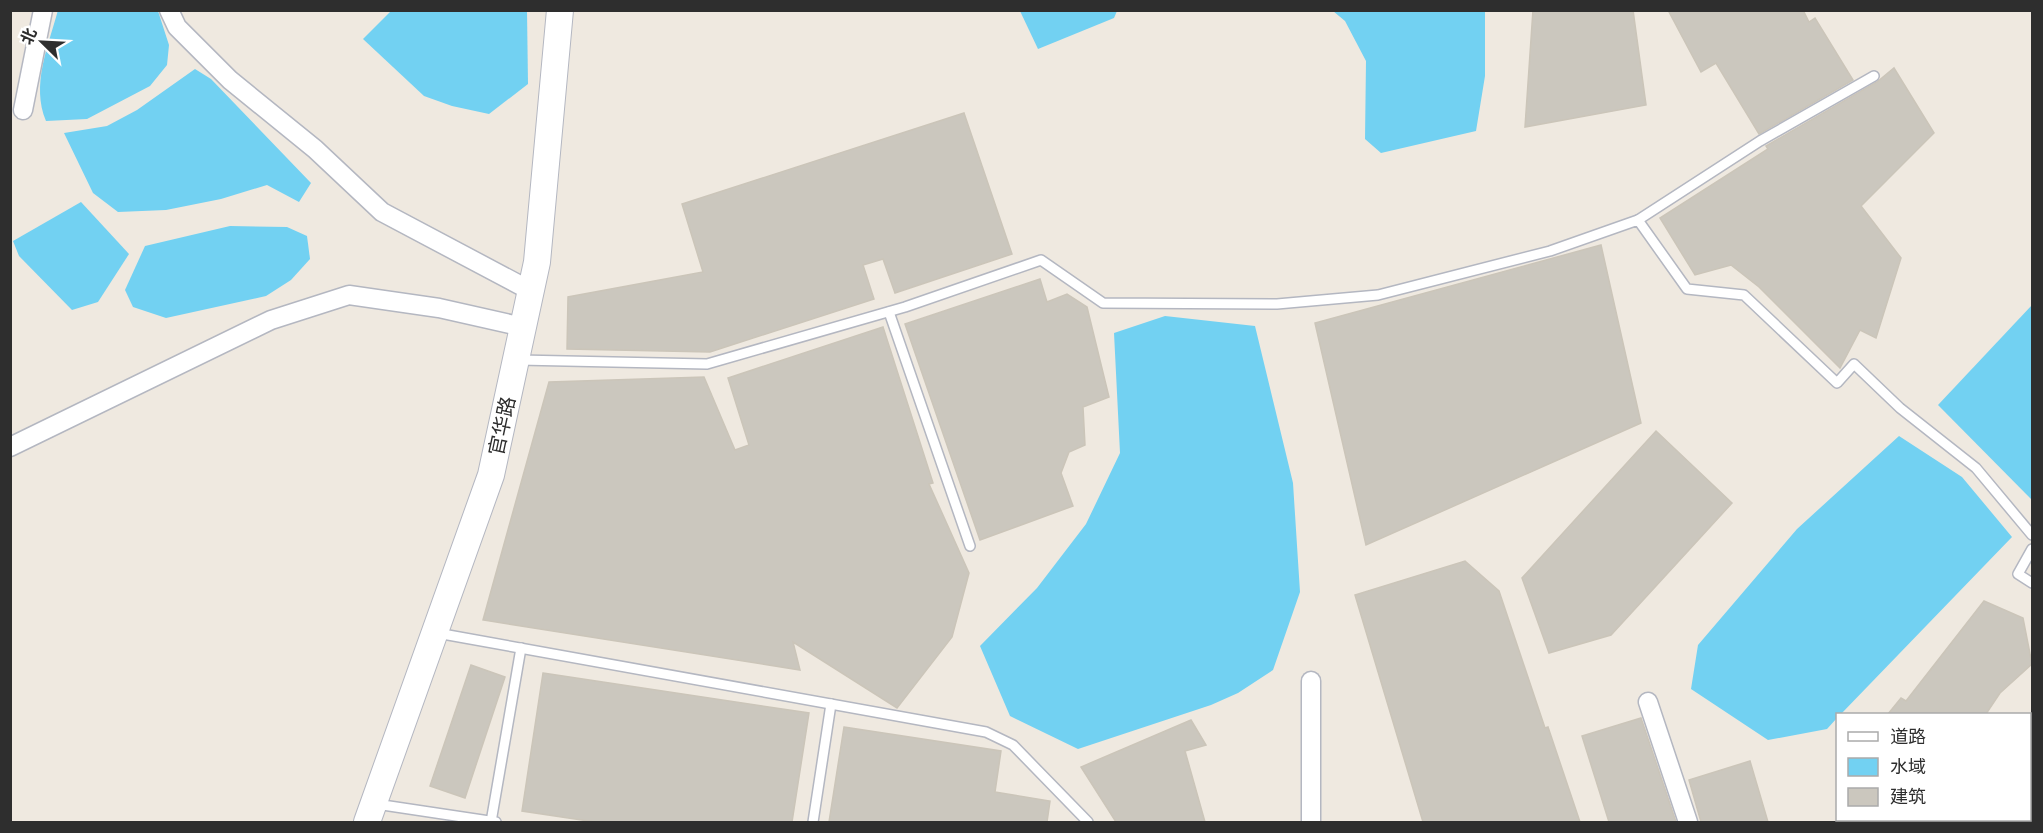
<svg xmlns="http://www.w3.org/2000/svg" width="2043" height="833" font-family="'Varela Round','Noto Sans SC',sans-serif">
<style>
.water{fill:#72d1f2}
.building{fill:#cbc7be;stroke:#cbc5b9;stroke-width:1.5}
.lines{fill:none;stroke-linecap:round;stroke-linejoin:round}
.lane-casing{stroke:#b4b7c1;stroke-width:12}
.street-casing{stroke:#b4b7c1;stroke-width:21}
.secondary-casing{stroke:#b4b7c1;stroke-width:28}
.lane{stroke:#fff;stroke-width:9}
.street{stroke:#fff;stroke-width:18}
.secondary{stroke:#fff;stroke-width:26}
.labels{text-anchor:middle;stroke-width:4.5;stroke-linejoin:round;paint-order:stroke}
.street-label{font-size:20px;fill:#2e2e2e;stroke:#fff}
</style>
<rect width="100%" height="100%" fill="#efe9e0"/>
<g class="water">
<path d="M58,10L158,11L169,45L167,65L150,86L87,119L46,121C31,85 48,47 58,10Z"/>
<polygon points="391,11 527,11 528,84 489,114 452,106 424,96 363,39"/>
<polygon points="1020,11 1117,11 1114,18 1038,49"/>
<polygon points="1333,11 1485,11 1485,76 1476,131 1381,153 1365,139 1366,61 1345,21"/>
<polygon points="195,69 211,79 311,183 299,202 267,185 221,199 166,210 118,212 93,193 64,133 107,126 137,110"/>
<polygon points="81,202 129,254 98,302 72,310 19,256 13,241"/>
<polygon points="230,226 287,227 307,236 310,259 291,280 266,296 166,318 133,307 125,290 145,246"/>
<polygon points="2032,305 2032,500 1938,405"/>
<polygon points="1165,316 1255,326 1293,483 1300,592 1273,670 1238,693 1211,705 1078,749 1010,716 980,646 1037,588 1086,524 1120,453 1114,333"/>
<polygon points="1899,436 1962,477 2012,537 1841,714 1838,714 1837,718 1827,729 1768,740 1691,689 1698,645 1797,529"/>
</g>
<g class="building">
<polygon points="1533,10 1633,10 1646,105 1525,127"/>
<polygon points="1668,10 1803,10 1809,22 1815,18 1853,80 1759,134 1716,63 1701,72"/>
<polygon points="1894,68 1934,133 1861,206 1901,258 1876,338 1860,330 1840,368 1759,287 1731,265 1695,275 1660,218 1768,149 1766,146 1877,82"/>
<polygon points="964,113 1012,254 895,293 883,259 863,265 874,299 710,352 567,349 568,297 703,272 682,204"/>
<polygon points="1601,245 1641,423 1366,545 1315,323"/>
<polygon points="1040,279 1047,302 1067,294 1087,307 1109,397 1083,407 1085,445 1069,452 1061,473 1073,506 980,540 905,324"/>
<polygon points="883,327 933,483 929,484 969,573 952,637 897,708 793,642 800,670 483,620 549,382 704,377 735,450 749,445 728,378"/>
<polygon points="1656,431 1732,503 1611,635 1549,653 1522,578"/>
<polygon points="1465,561 1499,591 1545,728 1548,727 1580,822 1423,822 1355,595"/>
<polygon points="1984,601 2023,618 2032,664 2000,693 1986,714 1888,714 1901,698 1906,701"/>
<polygon points="471,665 505,677 465,798 430,786"/>
<polygon points="543,673 809,713 792,822 595,822 522,811"/>
<polygon points="1641,718 1676,822 1609,822 1582,736"/>
<polygon points="1191,720 1206,745 1185,751 1205,822 1116,822 1081,767"/>
<polygon points="844,727 1001,751 995,792 1050,801 1047,822 829,822"/>
<polygon points="1750,761 1768,822 1701,822 1689,780"/>
</g>
<g class="lines">
<g class="lane-casing">
<g id="lane">
<polyline points="1638,220 1760,141 1874,76"/>
<polyline points="889,312 970,546"/>
<polyline points="519,360 707,364 905,307 1041,260 1103,303 1277,304 1378,295 1550,251 1638,220 1687,289 1744,295 1837,383 1854,364 1900,408 1976,468 2032,535"/>
<polyline points="2032,549 2018,574 2032,583"/>
<polyline points="437,633 986,732 1013,745 1088,822"/>
<polyline points="376,804 496,822"/>
<polyline points="491,822 521,648"/>
<polyline points="813,822 831,704"/>
</g>
</g>
<g class="street-casing">
<g id="street">
<polyline points="169,10 177,27 230,80 315,149 382,212 531,291"/>
<polyline points="23,110 43,10"/>
<polyline points="10,447 271,320 349,295 439,308 523,327"/>
<polyline points="1648,702 1688,822"/>
<polyline points="1311,822 1311,681"/>
</g>
</g>
<g class="secondary-casing">
<polyline id="secondary" points="367,822 491,475 537,262 560,10"/>
</g>
<use href="#lane" class="lane"/>
<use href="#street" class="street"/>
<use href="#secondary" class="secondary"/>
</g>
<g class="labels">
<g class="street-label">
<text transform="translate(502 426) rotate(-78)" y="7">官华路</text>
</g>
</g>
<rect width="2043" height="833" fill="none" stroke="#2e2e2e" stroke-width="24"/>
<rect x="1836" y="713" width="195" height="108" fill="#ffffff" stroke="#ababab" stroke-width="1.5"/>
<rect x="1848" y="732" width="30" height="9" fill="#ffffff" stroke="#ababab" stroke-width="1.5"/>
<text x="1890" y="743" font-size="18" fill="#2e2e2e">道路</text>
<rect x="1848" y="758" width="30" height="18" fill="#72d1f2" stroke="#ababab" stroke-width="1.5"/>
<text x="1890" y="773" font-size="18" fill="#2e2e2e">水域</text>
<rect x="1848" y="788" width="30" height="18" fill="#cbc7be" stroke="#ababab" stroke-width="1.5"/>
<text x="1890" y="803" font-size="18" fill="#2e2e2e">建筑</text>
<g transform="translate(42 42) rotate(294)" stroke="#ffffff" stroke-width="4.5" paint-order="stroke">
<path d="M0-4.5L10 22L0 15L-10 22Z" fill="#2e2e2e"/>
<text y="-9" font-size="16" font-weight="bold" text-anchor="middle" fill="#2e2e2e">北</text>
</g>
</svg>
